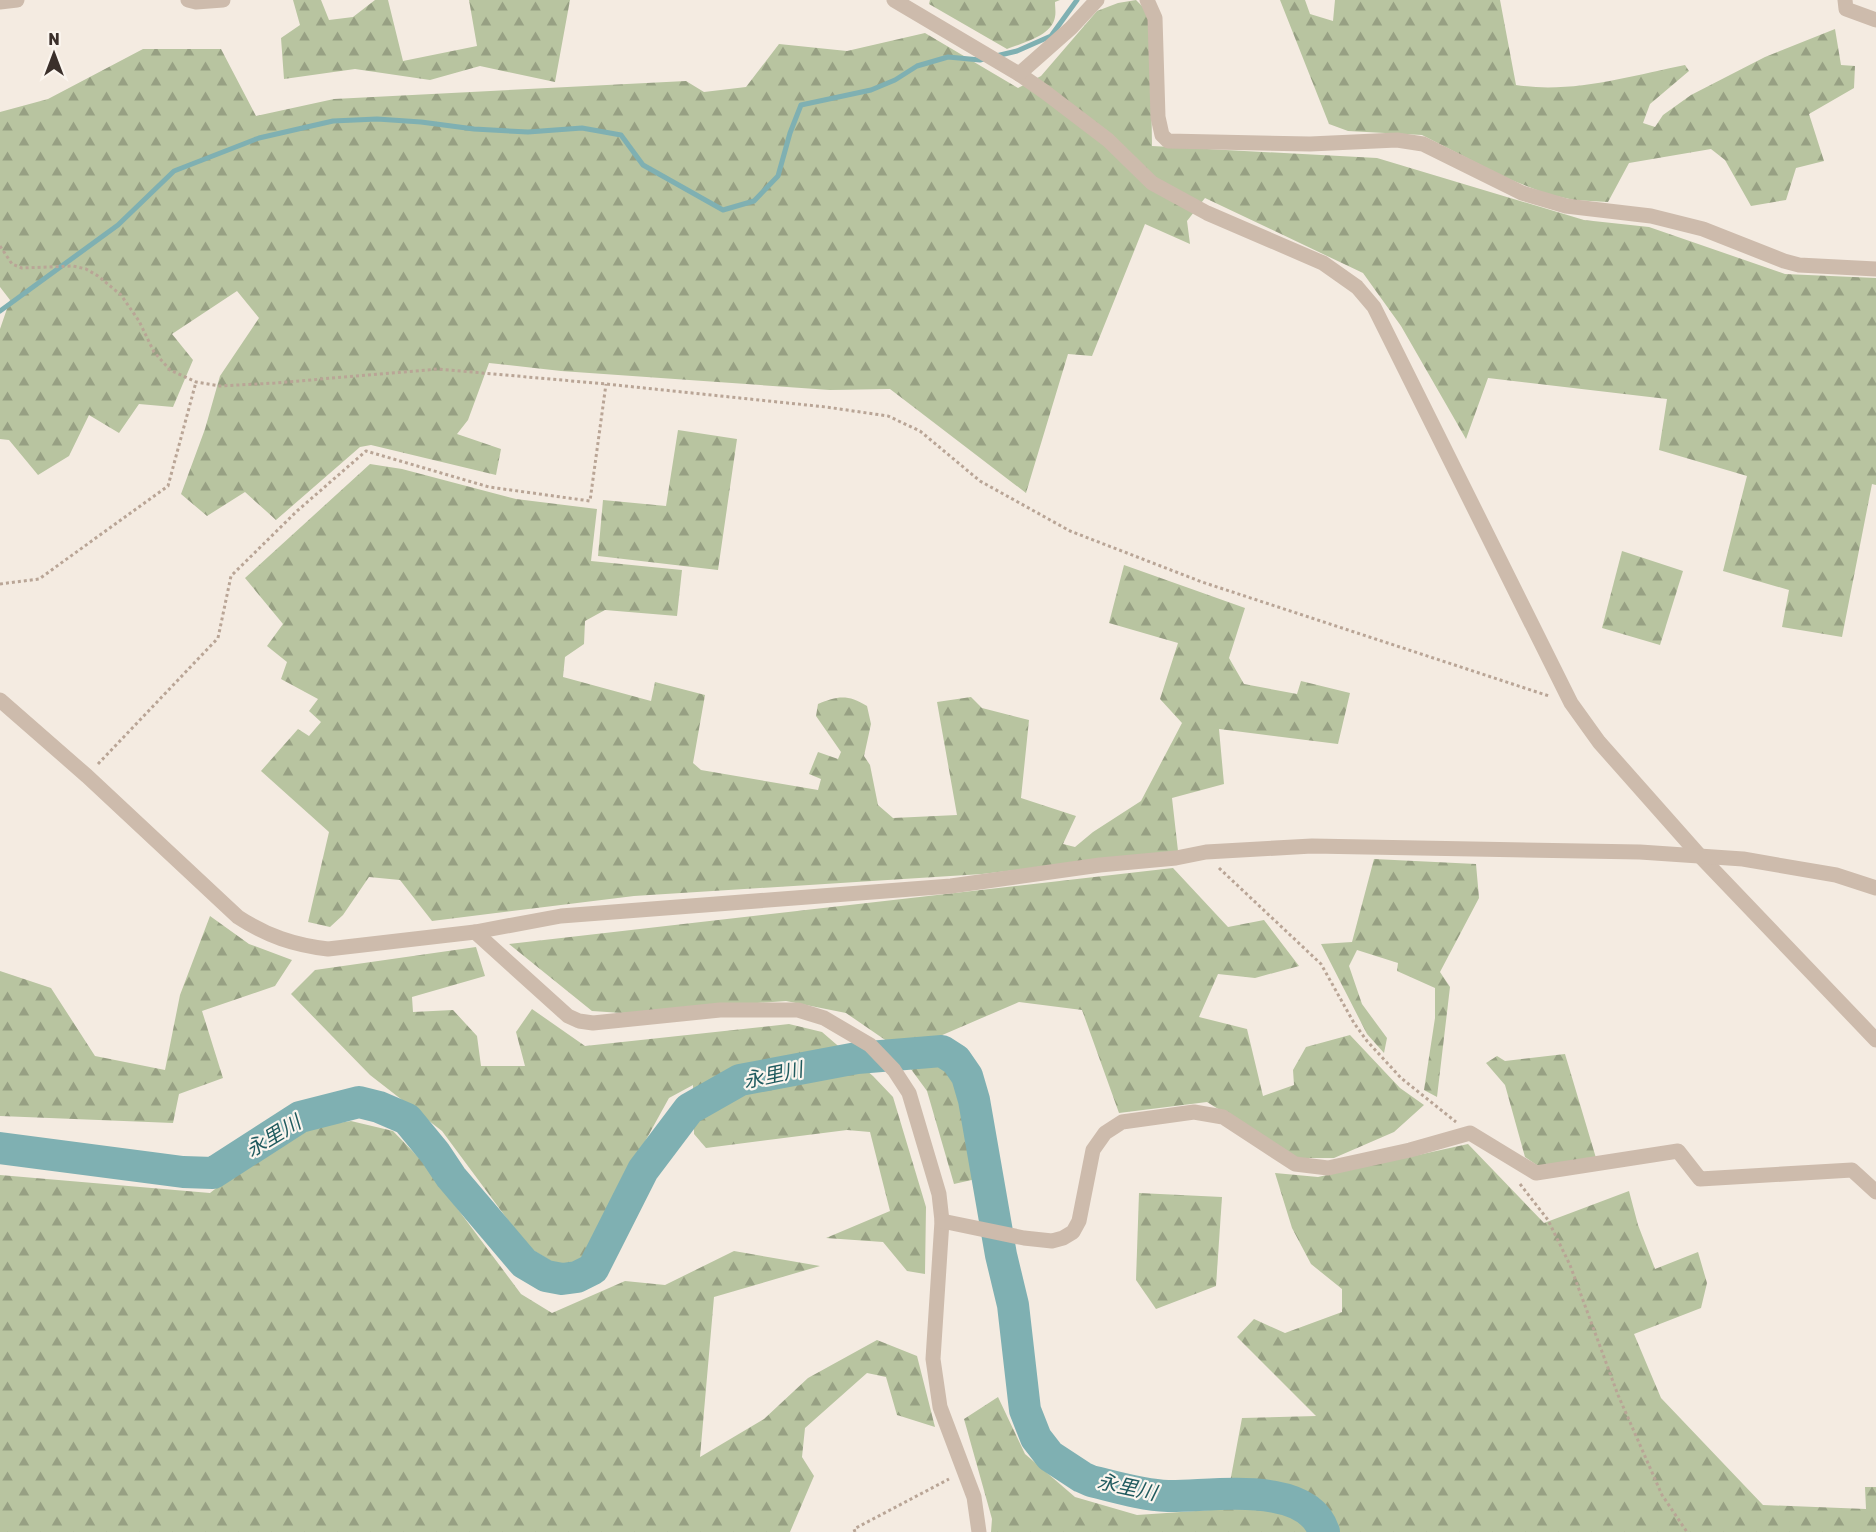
<svg xmlns="http://www.w3.org/2000/svg" width="1876" height="1532" font-family="Rubik,'Noto Sans JP',sans-serif">
<style>
.forest{fill:url(#forest-firs)}
.lines{fill:none;stroke-linecap:round;stroke-linejoin:round}
.stream{stroke:#7fb0b2;stroke-width:5}
.river{stroke:#7fb0b2;stroke-width:32}
.path{stroke:#b9a596;stroke-width:3;stroke-dasharray:3 3;stroke-linecap:butt}
.minor{stroke:#cdbbac;stroke-width:15}
.labels{text-anchor:middle;stroke-width:4.5;stroke-linejoin:round;paint-order:stroke}
.water-label{font-size:20px;font-style:italic;fill:#1f5a5e;stroke:#fbf5ee}
</style>
<defs>
<pattern id="forest-firs" width="22" height="20" patternUnits="userSpaceOnUse" patternTransform="scale(1.5)"><rect width="22" height="20" fill="#b8c4a0"/><path d="M5 1l3.5 6h-7zM16 11l3.5 6h-7z" fill="#97a083"/></pattern>
</defs>
<rect width="100%" height="100%" fill="#f4ebe1"/>
<g class="forest">
<polygon points="293,0 321,0 329,20 353,17 375,0 388,0 403,61 477,46 469,0 570,0 555,82 480,66 430,80 355,69 284,79 281,38 300,25"/>
<path d="M930,0H1060L1055,2C1055,6 1056,13 1055,17C1052,36 1022,43 1007,49L929,4Z"/>
<polygon points="1136,0 1150,14 1152,146 1377,158 1584,220 1649,227 1785,274 1876,278 1876,485 1872,484 1842,637 1782,627 1789,590 1723,571 1747,476 1659,450 1667,399 1488,378 1466,439 1401,326 1363,273 1205,198 1187,221 1190,244 1145,224 1092,356 1068,354 1026,493 890,389 830,390 561,371 489,363 468,420 457,434 501,449 496,475 371,445 360,447 276,520 245,492 207,516 181,494 205,429 220,376 259,318 237,291 172,334 193,360 173,407 139,404 119,433 89,415 69,456 38,475 9,440 0,439 0,329 10,300 0,287 0,112 48,99 143,49 221,49 256,116 334,99 686,81 704,92 746,87 779,44 847,51 925,33 1018,88 1041,76 1097,11 1118,3"/>
<path d="M1280,0H1305L1310,14L1333,21L1335,0H1500L1516,85C1572,94 1630,76 1685,65L1689,71L1650,104L1643,123L1655,127L1663,115L1691,95L1765,57L1835,29L1841,65L1855,66L1854,88L1809,114L1824,161L1796,168L1786,200L1751,206L1725,160L1711,149L1629,163L1608,202L1574,200L1547,194L1506,178L1422,135L1348,131L1329,124Z"/>
<polygon points="678,430 737,439 718,570 598,556 603,500 666,506"/>
<path d="M370,464L402,469L516,499L597,509L591,561L682,570L677,616L605,610L585,621L584,644L565,657L563,677L651,701L655,682L705,695L693,763L701,770L818,790L821,779L809,774L818,752L838,759L841,752L816,716L818,704C837,696 848,694 867,706L871,724L864,756L870,765L878,805L893,818L957,815L937,702L971,697L982,708L1029,720L1021,798L1076,816L1063,844L1075,847L1093,832L1141,801L1182,723L1160,699L1178,643L1109,623L1124,565L1245,608L1229,658L1244,684L1297,694L1301,681L1350,693L1338,744L1219,729L1224,784L1172,798L1178,851L982,874L634,896L432,921L400,880L369,877L343,915L330,927L308,922L329,832L261,771L298,729L309,736L321,722L309,711L318,699L281,679L287,662L267,646L283,624L245,578Z"/>
<polygon points="1622,551 1683,571 1660,645 1602,628"/>
<polygon points="1374,859 1476,864 1479,898 1440,972 1450,987 1437,1097 1424,1090 1435,1018 1435,988 1397,971 1398,963 1357,950 1349,966 1362,1004 1387,1038 1384,1053 1367,1034 1321,944 1352,942"/>
<polygon points="1173,868 1228,927 1264,920 1299,966 1255,978 1218,974 1199,1017 1247,1029 1263,1096 1294,1085 1293,1070 1306,1047 1350,1035 1400,1088 1424,1105 1394,1132 1334,1158 1297,1158 1207,1102 1119,1113 1082,1010 1019,1002 940,1036 942,1060 954,1074 976,1179 954,1184 927,1091 894,1046 846,1013 786,1001 622,1013 592,1011 509,944"/>
<polygon points="210,916 249,944 292,960 275,986 202,1011 223,1078 179,1094 173,1123 0,1116 0,971 51,988 95,1056 165,1070 180,995"/>
<polygon points="476,947 485,976 412,997 413,1012 453,1010 477,1036 481,1066 525,1066 516,1032 532,1009 585,1046 789,1024 822,1032 873,1076 893,1097 926,1207 925,1274 907,1271 883,1242 826,1238 890,1211 870,1132 847,1130 706,1148 694,1134 693,1085 669,1098 590,1241 582,1263 559,1266 528,1247 442,1131 370,1075 291,994 315,970"/>
<polygon points="1565,1054 1596,1158 1538,1166 1525,1157 1505,1085 1486,1063 1497,1056 1505,1061"/>
<polygon points="351,1121 393,1131 422,1161 521,1294 552,1313 625,1281 665,1285 734,1251 820,1266 714,1297 700,1457 764,1419 808,1378 877,1340 917,1356 935,1427 897,1415 886,1377 867,1373 805,1428 802,1457 814,1476 790,1532 0,1532 0,1175 210,1193 268,1147 312,1127"/>
<polygon points="1468,1144 1544,1223 1629,1191 1638,1225 1655,1269 1698,1252 1707,1283 1701,1308 1634,1334 1661,1398 1763,1505 1866,1509 1865,1487 1876,1487 1876,1532 991,1532 992,1519 964,1419 998,1397 1025,1454 1075,1497 1137,1515 1225,1509 1242,1418 1316,1416 1237,1337 1254,1319 1285,1333 1342,1312 1342,1289 1311,1264 1292,1228 1275,1173 1318,1177"/>
<polygon points="1139,1193 1222,1197 1216,1286 1156,1309 1136,1280"/>
</g>
<g class="lines">
<g class="stream">
<polyline points="996,56 1017,51 1051,36 1077,0"/>
<polyline points="0,311 118,225 174,171 259,138 333,121 377,119 421,122 474,129 528,132 582,128 621,135 643,165 723,210 754,201 778,176 790,133 801,105 871,90 895,80 917,66 948,57 980,60 987,58"/>
</g>
<path class="river" d="M0,1148L183,1172L213,1173L300,1117L359,1102L379,1107L407,1119L435,1153L451,1177L524,1263L546,1276L562,1279L577,1277L593,1269L643,1170L689,1109L740,1080L857,1058L942,1051L956,1060L967,1076L974,1100L1001,1255L1013,1305L1025,1410L1036,1438L1050,1456L1082,1477L1091,1481C1116,1487 1142,1495 1168,1496C1211,1497 1307,1479 1324,1532"/>
<g class="path">
<polyline points="0,246 12,264 22,268 73,266 86,269 98,276 121,295 139,321 154,352 170,370 196,382 220,386 275,383 438,369 606,384 826,407 888,416 920,431 980,481 1070,531 1202,582 1549,696"/>
<polyline points="0,584 39,579 168,486 196,382"/>
<polyline points="98,764 218,638 231,576 297,511 366,451 489,487 590,501 606,384"/>
<polyline points="1219,868 1321,964 1354,1023 1367,1041 1401,1078 1456,1122"/>
<polyline points="1520,1184 1548,1220 1570,1265 1618,1395 1662,1495 1687,1532"/>
<polyline points="855,1532 854,1529 949,1479"/>
</g>
<g class="minor">
<polyline points="188,0 196,2 223,0"/>
<polyline points="894,0 1019,74 1045,92 1108,140 1152,183 1207,213 1323,263 1357,287 1374,307 1571,703 1599,742 1700,856 1876,1040"/>
<polyline points="1147,0 1155,18 1158,117 1162,135 1168,141 1310,144 1397,140 1423,144 1522,193 1566,206 1651,216 1703,229 1784,261 1799,265 1876,269"/>
<polyline points="1845,0 1846,9 1876,20"/>
<polyline points="0,2 17,0"/>
<polyline points="1019,74 1071,28 1097,0"/>
<path d="M0,700L87,776L238,917C267,936 294,945 328,949L475,932L561,916L951,886L1100,865L1176,858L1206,852L1312,846L1640,852L1743,859L1836,875L1876,888"/>
<polyline points="475,932 568,1016 579,1021 593,1023 720,1010 798,1010 824,1018 870,1045 894,1070 909,1093 939,1194 942,1221 933,1359 940,1407 974,1497 979,1532"/>
<polyline points="942,1221 1024,1238 1052,1241 1063,1238 1073,1232 1079,1221 1093,1150 1105,1133 1122,1122 1194,1112 1223,1117 1295,1164 1328,1168 1410,1150 1470,1133 1536,1173 1678,1151 1700,1179 1852,1170 1876,1192"/>
</g>
</g>
<g class="labels">
<g class="water-label">
<text transform="translate(773 1075) rotate(-12)" y="7">永里川</text>
<text transform="translate(273 1136) rotate(-31)" y="7">永里川</text>
<text transform="translate(1127 1487) rotate(12)" y="7">永里川</text>
</g>
</g>
<g transform="translate(54 54)" stroke="#fbf5ee" stroke-width="4.5" paint-order="stroke">
<path d="M0-4.5L10 22L0 15L-10 22Z" fill="#3b302b"/>
<text y="-9" font-size="16" font-weight="bold" text-anchor="middle" fill="#3b302b">N</text>
</g>
</svg>
